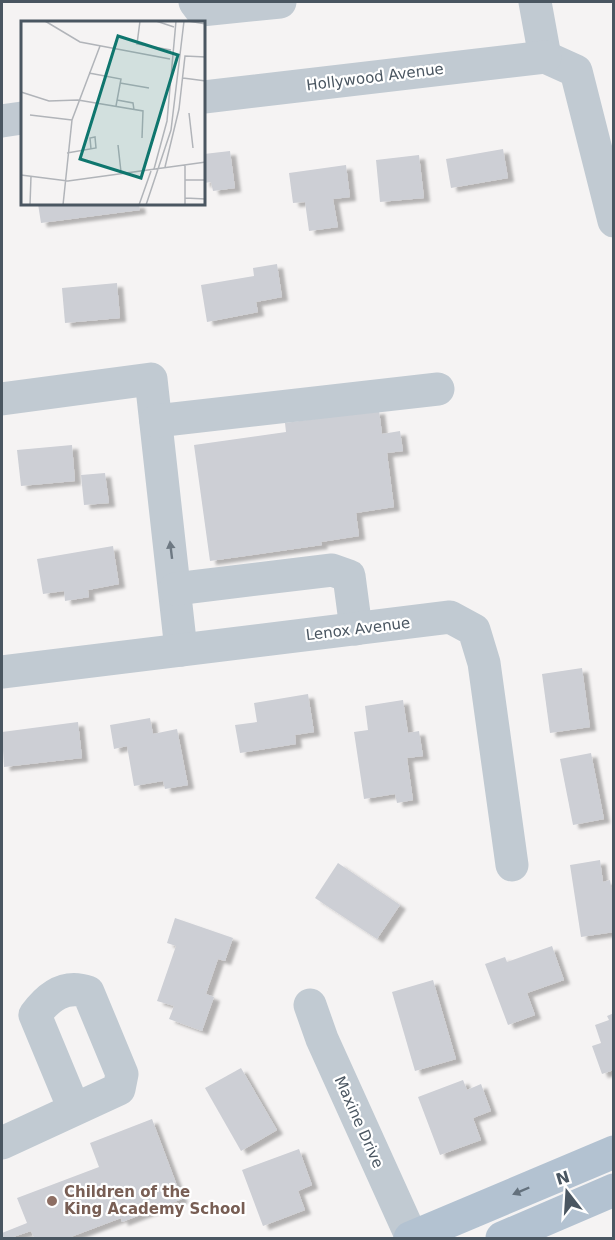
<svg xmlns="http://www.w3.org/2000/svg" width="615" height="1240" font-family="'DejaVu Sans',sans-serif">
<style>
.building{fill:#cdcfd5;filter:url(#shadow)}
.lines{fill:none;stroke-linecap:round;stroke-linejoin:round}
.minor{stroke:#c1cad2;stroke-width:33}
.major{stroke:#b3c2d1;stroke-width:33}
.oneway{fill:#6e7983}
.oneway2{fill:#64717d}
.education-dot{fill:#8d6e63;stroke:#fff;stroke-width:2}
.labels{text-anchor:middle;stroke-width:4.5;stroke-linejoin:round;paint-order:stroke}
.street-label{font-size:15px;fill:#4a5661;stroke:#fff}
.education-label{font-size:15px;font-weight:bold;fill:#785e54;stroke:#fff;text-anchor:start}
.inset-road{fill:none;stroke:#b1b4b9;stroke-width:1.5}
.view{fill:#0f766e;fill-opacity:0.15;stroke:#0f766e;stroke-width:3}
.inset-edge{fill:none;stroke:#4a5661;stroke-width:3}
</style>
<defs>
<filter id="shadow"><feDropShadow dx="6" dy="4" stdDeviation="1.5" flood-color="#0004"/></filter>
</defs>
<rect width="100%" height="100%" fill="#f5f3f3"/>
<g class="building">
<polygon points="503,149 508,178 451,188 446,159"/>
<polygon points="230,151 235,188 213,191 211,182 204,183 204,154"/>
<polygon points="419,155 424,198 380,202 376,160"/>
<polygon points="346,165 350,197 333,199 338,227 309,231 305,202 293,203 289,173"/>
<polygon points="38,204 139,204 140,210 41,223"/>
<polygon points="277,264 282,297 256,302 258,312 207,322 201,285 254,276 253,268"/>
<polygon points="117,283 120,318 65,323 62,288"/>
<polygon points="379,410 382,434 400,431 403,451 387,453 394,507 356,513 359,536 321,542 322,545 210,561 194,445 286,432 285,423"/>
<polygon points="72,445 75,481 21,486 17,450"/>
<polygon points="105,473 109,503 84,505 81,475"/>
<polygon points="113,546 119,584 88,590 89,597 65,601 64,591 43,594 37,559"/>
<polygon points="582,668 590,727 550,733 542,674"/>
<polygon points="308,694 314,732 295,735 296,744 240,753 235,725 257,722 254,703"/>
<polygon points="403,700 408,733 419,731 423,756 407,758 413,800 397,803 395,794 364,799 354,732 368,730 365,706"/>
<polygon points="150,718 153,734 177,729 188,785 165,789 163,781 134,786 127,746 114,749 110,725"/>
<polygon points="78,722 82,758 4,767 2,732"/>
<polygon points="591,753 604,819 573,825 560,759"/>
<polygon points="600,860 603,882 610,880 614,905 614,932 581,937 570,865"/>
<polygon points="338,863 400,905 377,939 315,898"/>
<polygon points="175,918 233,938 225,961 218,959 206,994 214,997 202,1031 169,1019 174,1006 157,1001 176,946 167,943"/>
<polygon points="552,946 564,980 527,993 535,1015 508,1025 485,964 505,957 507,962"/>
<polygon points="433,980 456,1059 415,1071 392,992"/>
<polygon points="614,1013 614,1070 602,1074 592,1046 601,1043 595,1025 609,1020 607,1016"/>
<polygon points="241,1068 277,1130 241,1151 205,1088"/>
<polygon points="463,1080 467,1090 481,1084 491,1111 473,1118 481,1140 440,1155 418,1097"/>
<polygon points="152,1119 182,1199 122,1222 121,1218 68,1238 34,1238 31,1231 10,1238 2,1238 2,1233 27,1223 17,1198 99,1167 90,1143"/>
<polygon points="299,1149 312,1185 298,1191 305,1210 263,1226 242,1170"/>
</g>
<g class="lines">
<g class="minor">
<polyline points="195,2 201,10 280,2"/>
<polyline points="535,2 545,57"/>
<polyline points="545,57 576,71 614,221"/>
<polyline points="204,97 545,57"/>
<polyline points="2,121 22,118"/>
<polyline points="2,399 151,379 181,650"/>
<polyline points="156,421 438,389"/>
<polyline points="175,589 332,570 349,576 356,629"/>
<polyline points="2,672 450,617 474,630 484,663 512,865"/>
<polyline points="310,1005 322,1039 412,1238"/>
<path d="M2,1143L119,1089L122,1074L88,992C65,984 48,997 35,1015L74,1109"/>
</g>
<g class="major">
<polyline points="410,1238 614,1152"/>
<polyline points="502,1238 614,1190"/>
</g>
</g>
<defs><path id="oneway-solid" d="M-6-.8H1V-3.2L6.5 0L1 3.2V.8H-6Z" transform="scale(1.5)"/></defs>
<use class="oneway" href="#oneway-solid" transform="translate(171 550) rotate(-97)"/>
<use class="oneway2" href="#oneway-solid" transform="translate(521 1191) rotate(157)"/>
<circle class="education-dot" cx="52" cy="1201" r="6"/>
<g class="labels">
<g class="street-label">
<text transform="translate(375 77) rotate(-7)" y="5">Hollywood Avenue</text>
<text transform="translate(358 629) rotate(-7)" y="5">Lenox Avenue</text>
<text transform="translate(359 1122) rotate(66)" y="5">Maxine Drive</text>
</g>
<g class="education-label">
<text x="64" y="1197">Children of the<tspan x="64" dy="17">King Academy School</tspan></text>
</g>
</g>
<g transform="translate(21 21)">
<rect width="184" height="184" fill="#f5f3f3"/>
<path class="inset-road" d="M24,0L59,21L149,38M119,0L116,23L150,29M135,0L153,6M167,0L185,3M68,52L100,58L95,85M162,57L185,60M99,62L128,67M0,71L28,80L57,79L122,90L121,117M96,79L112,82L113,89M168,92L172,127M9,94L51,99M97,124L100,151M46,132L75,127L74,116L69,117L70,128M144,146L158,88L164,35L185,36M133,148L146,100L155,0M0,154L47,160L185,141M164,159H185M164,177L185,178M9,184L10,155M42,184L51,99L79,25M118,184L130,150M125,184L150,109L163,0M164,184V144"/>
<path class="view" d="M97,15L157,34L120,157L59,138Z"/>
<rect width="184" height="184" class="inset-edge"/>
</g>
<rect width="615" height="1240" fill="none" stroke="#4a5661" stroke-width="6"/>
<g transform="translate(567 1192) rotate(343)" stroke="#ffffff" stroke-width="4.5" paint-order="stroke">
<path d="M0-4.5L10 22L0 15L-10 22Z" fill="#4a5661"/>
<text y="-9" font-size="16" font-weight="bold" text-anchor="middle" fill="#4a5661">N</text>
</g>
</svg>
